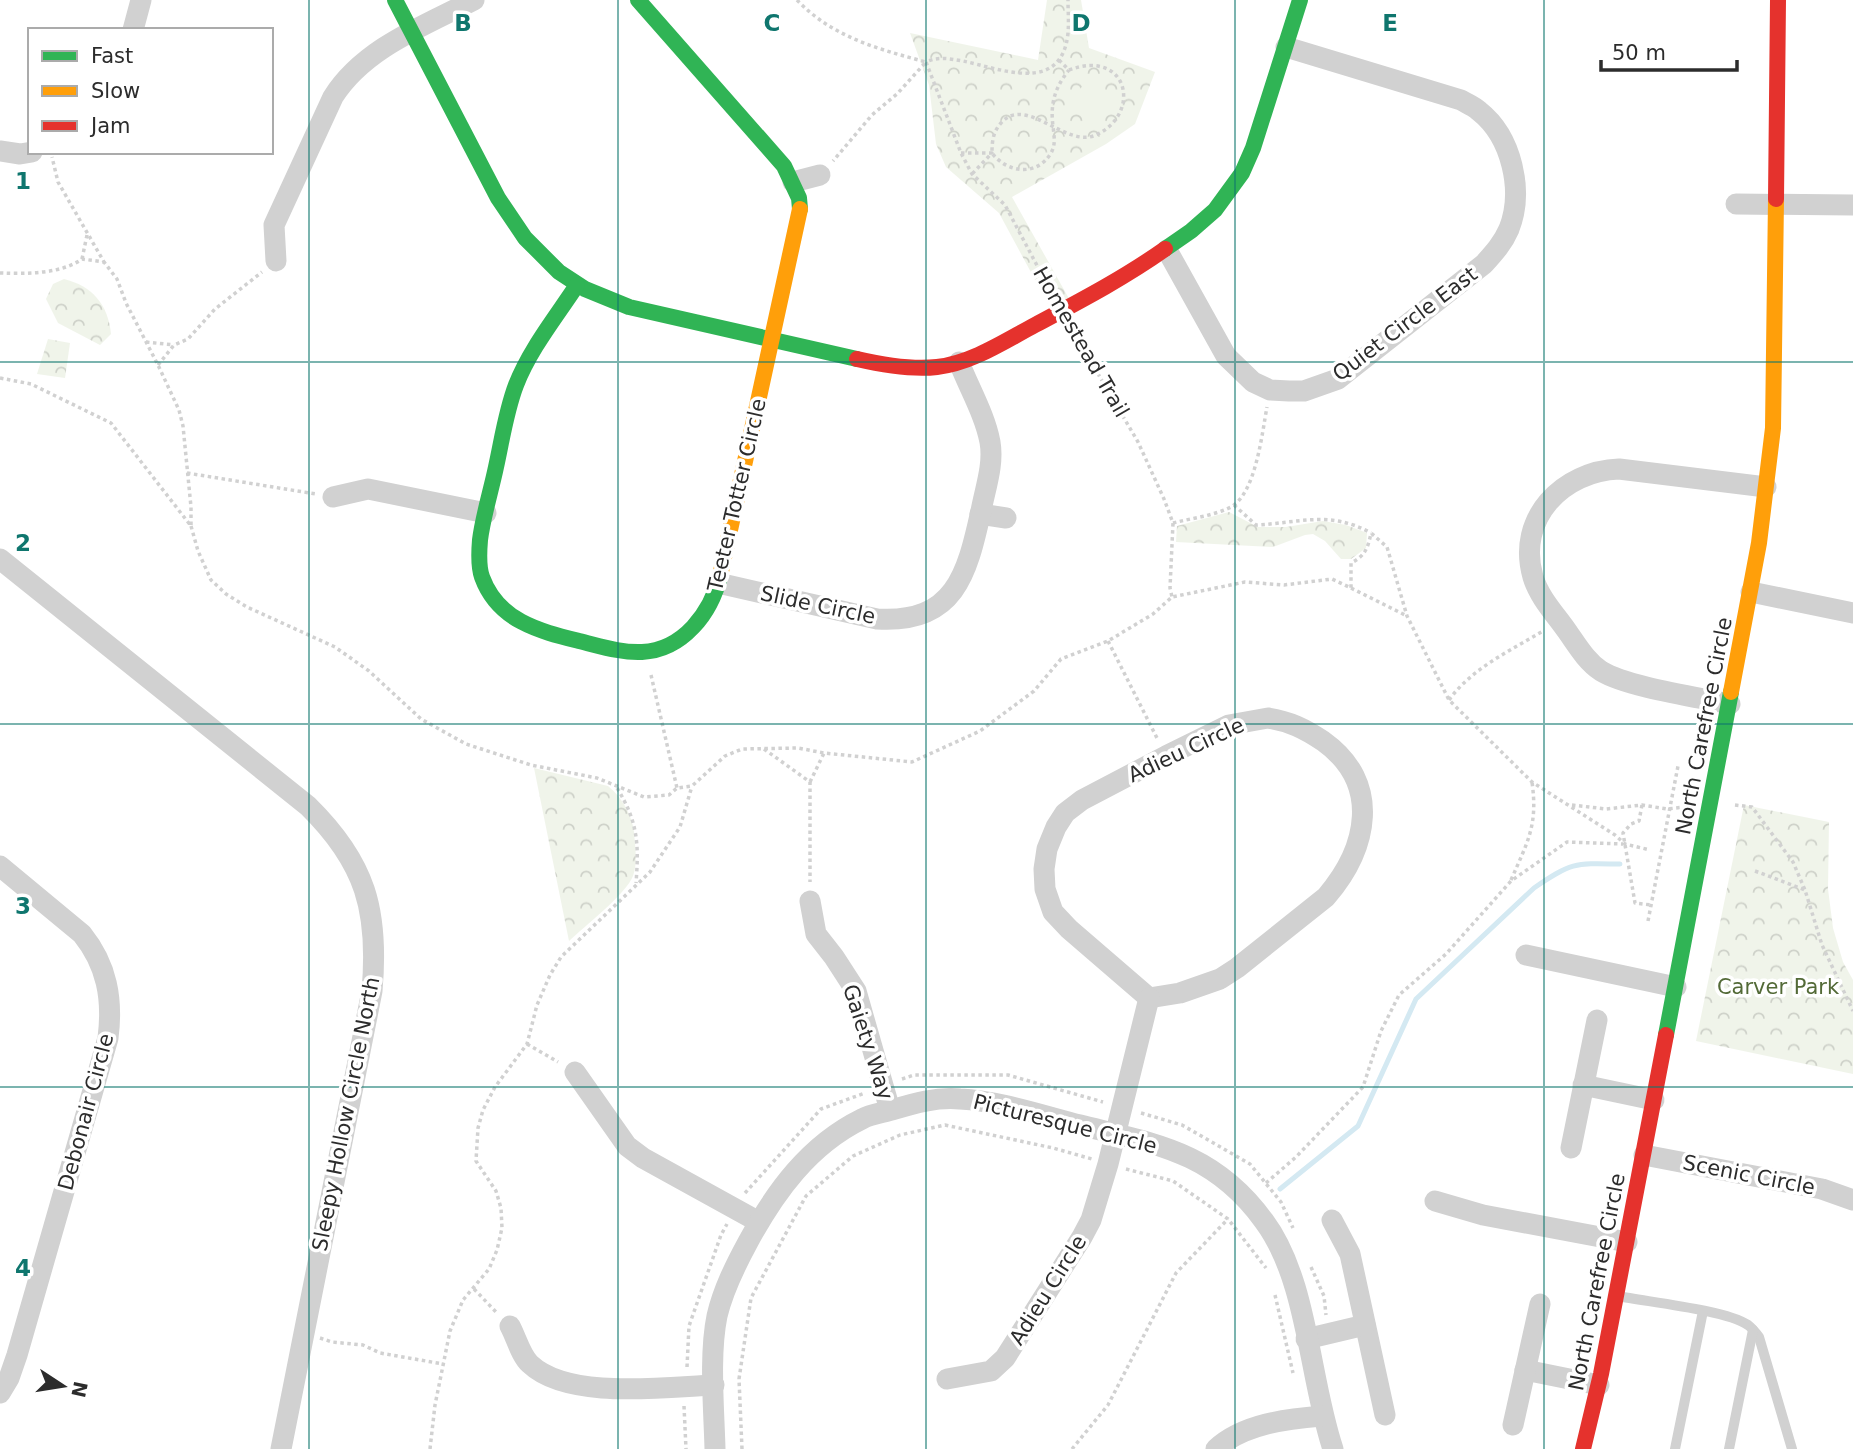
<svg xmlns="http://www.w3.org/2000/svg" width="1853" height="1449" font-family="'DejaVu Sans',sans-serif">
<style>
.park{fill:url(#park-crowns)}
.pitch{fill:#f0f4ea}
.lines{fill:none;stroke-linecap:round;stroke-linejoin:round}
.stream{stroke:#d4e9f2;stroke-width:5}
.path{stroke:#d1d1d1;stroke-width:3.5;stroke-dasharray:3.5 3.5;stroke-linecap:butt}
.lane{stroke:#d1d1d1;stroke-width:10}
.street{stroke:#d1d1d1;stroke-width:21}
.fast{stroke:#30b455;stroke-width:16}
.slow{stroke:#ff9f0a;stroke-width:16}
.jam{stroke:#e5322d;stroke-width:16}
.grid{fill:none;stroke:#0f766e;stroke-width:2;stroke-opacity:0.55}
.labels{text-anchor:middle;stroke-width:7;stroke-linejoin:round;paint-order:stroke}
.street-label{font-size:21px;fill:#2c2c2c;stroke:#fff}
.park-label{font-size:21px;fill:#536a37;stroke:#fff}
.grid-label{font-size:23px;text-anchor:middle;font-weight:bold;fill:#0f766e;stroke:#fff;stroke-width:7;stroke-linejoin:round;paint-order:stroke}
</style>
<defs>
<pattern id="park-crowns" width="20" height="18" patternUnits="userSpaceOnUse" patternTransform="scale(1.75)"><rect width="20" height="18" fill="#f0f4ea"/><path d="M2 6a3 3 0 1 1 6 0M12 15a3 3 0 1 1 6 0" fill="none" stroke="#ced1c9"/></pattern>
</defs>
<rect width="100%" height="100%" fill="#fff"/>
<g class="park">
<polygon points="1047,0 1081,0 1089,48 1155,72 1135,124 1106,144 1012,197 1072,304 1054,315 999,213 946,167 936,144 929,85 910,33 1038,60"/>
<path d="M64,279C92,286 108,304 111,334L100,345L58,323L46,299L53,284Z"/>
<polygon points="48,339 70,343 65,378 37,374"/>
<polygon points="1229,512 1258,527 1286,527 1323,521 1346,525 1367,533 1366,548 1351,559 1341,559 1325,541 1313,534 1305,535 1273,547 1176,542 1177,526"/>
<path d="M534,768L608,786C622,797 632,815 634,832C635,846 638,863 633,876C626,894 584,927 569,941Z"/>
<polygon points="1744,805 1829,822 1828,889 1833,928 1843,962 1853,980 1853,1074 1696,1041"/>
</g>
<polygon class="pitch" points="1088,79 1113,99 1092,124 1068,104"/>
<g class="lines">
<path class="stream" d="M1280,1189L1358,1126L1416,999L1534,888C1572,862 1575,863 1620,864"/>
<g class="path">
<path d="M797,0C832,37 878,49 926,62L897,94L872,115L833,161"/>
<path d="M1059,60L1069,70C1129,48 1142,114 1096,135C1066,149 1026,94 1001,123C993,132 992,141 992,153C1007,173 1037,177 1051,153C1056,144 1054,136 1053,126C1050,104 1055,87 1069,70"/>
<polyline points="961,153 992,153 972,174"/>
<polyline points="82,259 87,235"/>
<path d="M0,273C26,274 61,274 82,259L104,262L58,182L52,157"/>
<path d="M1050,290L1005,205L972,174L961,153L926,62C939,56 950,59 963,61C1001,69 1062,95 1068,33C1069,22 1068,11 1068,0"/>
<polyline points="1073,331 1138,442 1164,499 1173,523 1170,588 1172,597"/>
<polyline points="146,342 174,345"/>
<polyline points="158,365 174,345 188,339 215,309 262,272"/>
<polyline points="0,378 31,384 111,423 191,526 191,507 183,426 179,410 158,365 126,303 117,279 104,262"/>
<polyline points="187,473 316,494"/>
<path d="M1234,505L1256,525C1299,523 1330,510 1371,533"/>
<path d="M1173,523C1192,518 1213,516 1231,507C1256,493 1262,433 1267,407"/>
<path d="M191,526L198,551L211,580L226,594L247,607L335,647L369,671L421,719L466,744L531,765L597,778L644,797L669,795L677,788L692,786L725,756L742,749L798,748L824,753L912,762L980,731L1034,691L1061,659L1108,641L1153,614L1172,597L1245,582L1284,585L1332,579L1351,588V563C1365,556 1368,548 1371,533L1387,547L1407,616L1449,700L1532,782L1615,835L1625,844L1650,850"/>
<polyline points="1351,588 1405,615"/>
<polyline points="1108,641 1158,740"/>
<polyline points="651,675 677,788"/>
<path d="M1449,700C1472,668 1510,651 1543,631"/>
<polyline points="764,749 810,782 810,882"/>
<polyline points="810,782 824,753"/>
<path d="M617,788C638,822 639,844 636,883"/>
<polyline points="1572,805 1606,809 1642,805 1667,809 1685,807"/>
<polyline points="1642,805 1639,821 1631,824 1623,833 1635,903 1651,905"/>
<polyline points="1735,805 1752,807 1793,862 1805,890"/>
<polyline points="1755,871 1805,890 1822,945 1853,1011"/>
<path d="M1511,880C1528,841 1538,825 1532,782"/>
<polyline points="1648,921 1678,766"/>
<polyline points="527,1044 558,1062"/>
<polyline points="902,1079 914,1075 1008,1075 1103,1102"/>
<polyline points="1141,1113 1182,1125 1250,1164 1281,1202 1293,1228"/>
<polyline points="1126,1169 1173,1181 1228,1219 1266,1268"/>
<polyline points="1266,1183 1296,1157 1363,1087 1381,1031 1399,995 1446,954 1511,881 1567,842 1623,844"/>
<polyline points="745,1193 821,1109 865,1093"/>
<polyline points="1311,1267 1324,1296 1326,1315"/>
<polyline points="474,1289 497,1313"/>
<polyline points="1275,1295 1293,1373"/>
<polyline points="320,1338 332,1342 363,1345 380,1353 443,1364"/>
<polyline points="687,1367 689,1326 721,1235 727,1224"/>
<polyline points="684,1406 686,1449"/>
<polyline points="430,1449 435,1405 450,1331 463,1300 489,1269 497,1250 502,1228 501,1208 496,1191 476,1161 478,1128 483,1110 495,1087 527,1044 537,1005 550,975 561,957 650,872 680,827 692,786"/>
<polyline points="742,1449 739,1379 751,1298 806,1196 853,1156 900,1135 945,1125 1053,1148 1092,1159"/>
<polyline points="1072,1449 1108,1405 1176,1273 1228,1219"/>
</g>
<g class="lane">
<path d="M1618,1296C1648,1302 1726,1310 1748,1325C1752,1328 1756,1333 1759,1337L1792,1449"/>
<polyline points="1675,1449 1703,1311"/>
<polyline points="1729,1449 1753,1330"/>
</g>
<g class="street">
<polyline points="133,30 141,0"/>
<polyline points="0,151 20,154 32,152"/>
<polyline points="793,182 820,175"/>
<polyline points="1736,204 1853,205"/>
<path d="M1167,250L1226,356L1253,382L1270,390L1289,391H1304L1338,379L1484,264C1494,253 1503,243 1509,229C1524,191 1512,137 1479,111C1474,106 1466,103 1461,100L1286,47"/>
<path d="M276,261L274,225L333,97C364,48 424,26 474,0"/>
<polyline points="333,497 368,489 486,513"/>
<polyline points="980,514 1006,518"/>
<path d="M0,559L308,806C366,863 379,911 372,991L281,1449"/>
<path d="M718,583L877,619C955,624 967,574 981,511C985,489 994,465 990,442C985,415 969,388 959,362"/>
<polyline points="1751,592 1853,613"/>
<path d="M1730,704C1697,697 1627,687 1601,671C1586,661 1577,645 1567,631C1555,614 1539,597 1533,577C1516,518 1563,471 1619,469L1766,487"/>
<path d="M1268,718C1289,721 1305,729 1323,741C1382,783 1368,848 1326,897L1237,968L1220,979L1180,993L1149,998L1069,929L1053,912L1045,889L1044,869L1047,849L1056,827L1065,813L1082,800L1166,756L1229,725Z"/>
<path d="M0,866L82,934C107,965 113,999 108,1038L17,1355L9,1378L0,1393"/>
<polyline points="810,901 816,934 834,957 856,991 890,1110"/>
<polyline points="1526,955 1676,987"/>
<polyline points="575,1072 627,1146 643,1158 759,1222"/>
<polyline points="1583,1085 1654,1100"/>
<polyline points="1571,1148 1597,1020"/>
<polyline points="1644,1155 1822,1189 1853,1200"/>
<polyline points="1435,1201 1483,1215 1627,1242"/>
<polyline points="1332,1220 1350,1254 1385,1415"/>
<path d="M510,1326C516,1337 521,1356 530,1364C568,1400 664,1387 714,1385"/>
<polyline points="1306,1339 1365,1325"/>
<polyline points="1525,1370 1599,1385"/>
<polyline points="947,1379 991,1371 1005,1358 1082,1237 1091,1220 1108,1164 1149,998"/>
<polyline points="1513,1425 1540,1304"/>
<path d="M715,1449C714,1409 709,1355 717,1316C723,1290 735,1266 748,1242C775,1192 809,1145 862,1119C871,1114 882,1113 892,1110C915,1103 936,1097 960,1099C1000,1101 1041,1115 1080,1125C1156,1144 1214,1152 1264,1221C1308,1280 1309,1378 1333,1449"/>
<path d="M1216,1449C1243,1424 1286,1419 1322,1416"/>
</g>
<g class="fast">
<polyline points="395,0 498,198 525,238 559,272 585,289 629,307 857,359"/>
<polyline points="638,0 784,166 799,198 800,209"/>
<polyline points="1165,249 1191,231 1215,210 1242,173 1253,148 1300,0"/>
<path d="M577,285C556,317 530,349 516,385C506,411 502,440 496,467C491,491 483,516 480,540C479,552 478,566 482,577C498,621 539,631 579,641C600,646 621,653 642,652C683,650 711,613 720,576"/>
<polyline points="1666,1035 1731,692"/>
</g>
<g class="slow">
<polyline points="720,576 800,209"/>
<polyline points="1731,692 1759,543 1773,428 1776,199"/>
</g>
<g class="jam">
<polyline points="1776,199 1778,0"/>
<path d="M857,359C883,365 911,370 937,367C972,363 1005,341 1035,325C1080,301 1124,278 1165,249"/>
<polyline points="1583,1449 1601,1374 1666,1035"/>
</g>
</g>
<path class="grid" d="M309,0V1449M618,0V1449M926,0V1449M1235,0V1449M1544,0V1449M0,362H1853M0,724H1853M0,1087H1853"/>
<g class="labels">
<g class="street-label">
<text transform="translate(1405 324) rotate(-37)" y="7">Quiet Circle East</text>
<text transform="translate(1081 342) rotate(60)" y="7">Homestead Trail</text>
<text transform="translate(737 495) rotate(-77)" y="7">Teeter Totter Circle</text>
<text transform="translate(818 605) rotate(12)" y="7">Slide Circle</text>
<text transform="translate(1704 726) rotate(-79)" y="7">North Carefree Circle</text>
<text transform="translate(1186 750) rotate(-25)" y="7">Adieu Circle</text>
<text transform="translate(868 1042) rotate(72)" y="7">Gaiety Way</text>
<text transform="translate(86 1112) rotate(-75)" y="7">Debonair Circle</text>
<text transform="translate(346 1114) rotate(-79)" y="7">Sleepy Hollow Circle North</text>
<text transform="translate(1065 1124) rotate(14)" y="7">Picturesque Circle</text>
<text transform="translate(1749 1175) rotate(11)" y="7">Scenic Circle</text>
<text transform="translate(1597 1282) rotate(-79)" y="7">North Carefree Circle</text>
<text transform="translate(1048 1290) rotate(-58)" y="7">Adieu Circle</text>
</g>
<g class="park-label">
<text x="1778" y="994">Carver Park</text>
</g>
</g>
<g class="grid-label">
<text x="463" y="31">B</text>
<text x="772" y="31">C</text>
<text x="1081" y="31">D</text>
<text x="1390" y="31">E</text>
<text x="23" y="189">1</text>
<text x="23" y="551">2</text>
<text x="23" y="914">3</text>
<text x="23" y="1276">4</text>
</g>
<rect x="28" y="28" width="245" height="126" fill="#ffffff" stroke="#ababab" stroke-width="2"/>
<rect x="42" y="51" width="35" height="10" fill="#30b455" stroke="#ababab" stroke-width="2"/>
<text x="91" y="63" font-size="21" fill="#2c2c2c">Fast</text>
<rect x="42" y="86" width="35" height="10" fill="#ff9f0a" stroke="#ababab" stroke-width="2"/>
<text x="91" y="98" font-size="21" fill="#2c2c2c">Slow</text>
<rect x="42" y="121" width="35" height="10" fill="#e5322d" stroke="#ababab" stroke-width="2"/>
<text x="91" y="133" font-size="21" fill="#2c2c2c">Jam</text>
<g transform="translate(63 1386) rotate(102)" stroke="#ffffff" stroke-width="5" paint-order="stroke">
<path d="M0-5L12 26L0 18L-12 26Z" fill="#2c2c2c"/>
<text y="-10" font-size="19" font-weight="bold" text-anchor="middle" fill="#2c2c2c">N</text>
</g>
<path d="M1601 60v10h136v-10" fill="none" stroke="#2c2c2c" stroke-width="3.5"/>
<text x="1612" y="60" font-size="21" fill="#2c2c2c" stroke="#ffffff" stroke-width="5" paint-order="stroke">50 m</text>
</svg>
